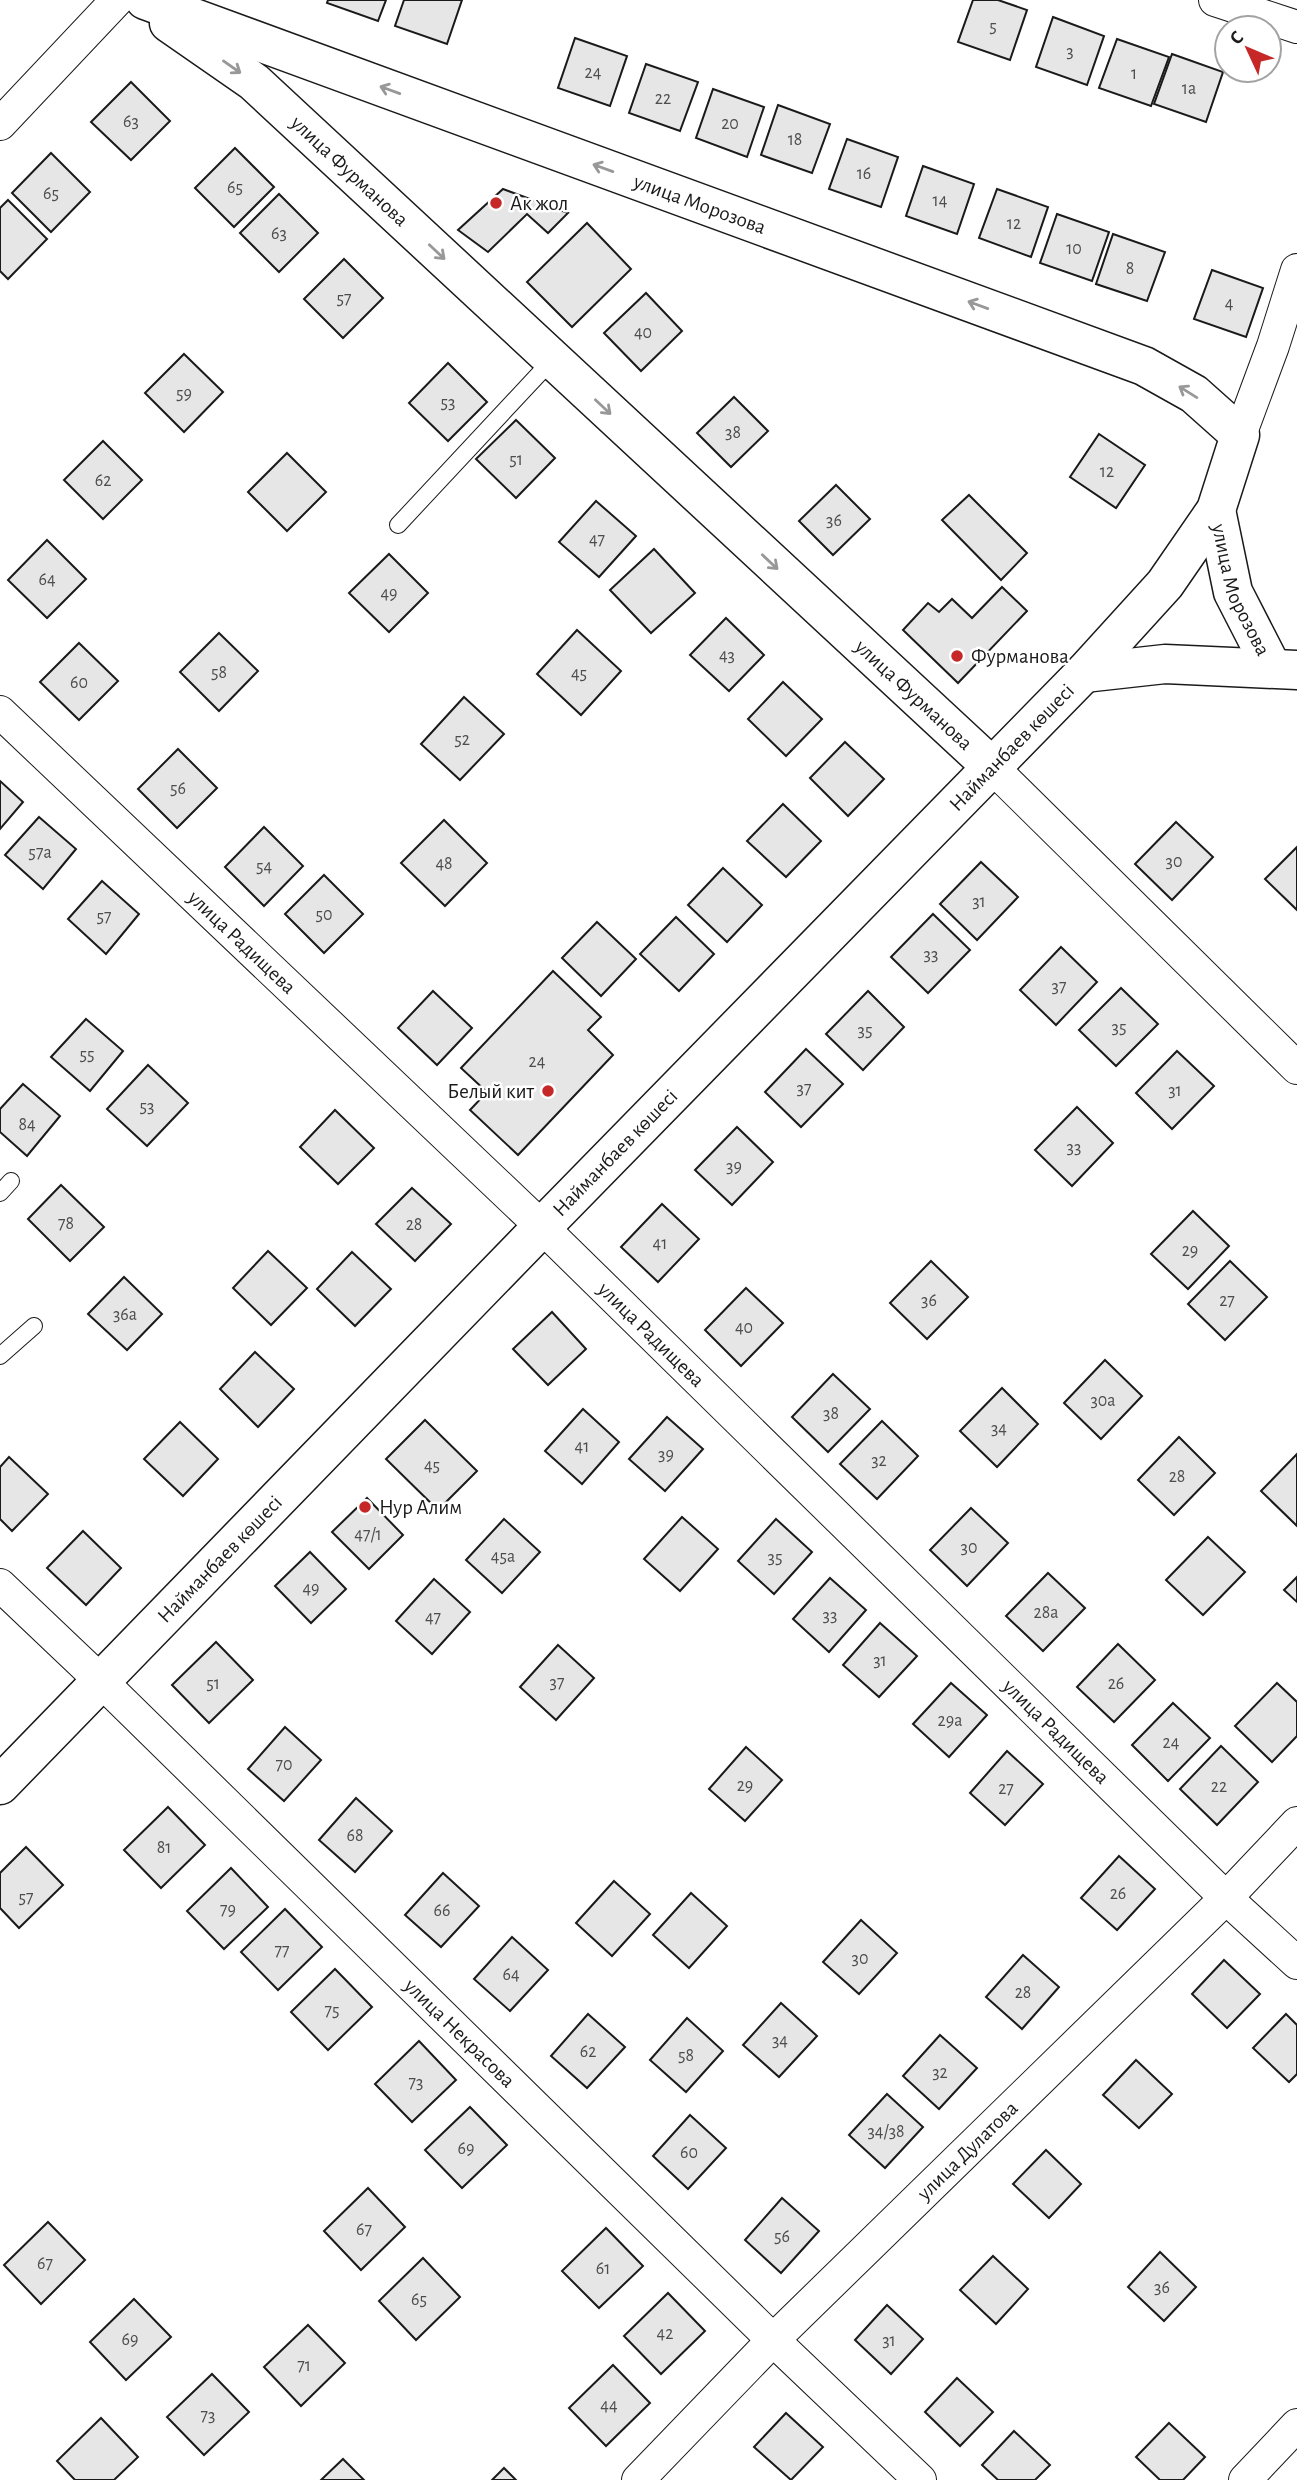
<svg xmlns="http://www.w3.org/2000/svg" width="1297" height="2480" font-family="'Alegreya Sans',sans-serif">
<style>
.building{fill:#e6e6e6;stroke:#1a1a1a;stroke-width:2}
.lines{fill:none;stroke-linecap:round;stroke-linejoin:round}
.lane-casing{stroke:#1a1a1a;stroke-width:18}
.street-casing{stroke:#1a1a1a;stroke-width:34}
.secondary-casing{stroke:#1a1a1a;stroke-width:41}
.lane{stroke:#fff;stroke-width:16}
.street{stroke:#fff;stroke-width:32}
.secondary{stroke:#fff;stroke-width:38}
.oneway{stroke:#989898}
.poi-dot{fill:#c62828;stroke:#fff;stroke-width:2.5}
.labels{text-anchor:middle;stroke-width:5;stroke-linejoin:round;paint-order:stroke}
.number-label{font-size:18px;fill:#4d4d4d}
.street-label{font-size:21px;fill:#1a1a1a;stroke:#fff}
.poi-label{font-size:21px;fill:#1a1a1a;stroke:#fff;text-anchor:start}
</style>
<rect width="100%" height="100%" fill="#fff"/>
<g class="building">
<polygon points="328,0 386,0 378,21 327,3"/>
<polygon points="404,0 462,0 447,44 395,26"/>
<polygon points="973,0 998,0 1027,10 1010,60 958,42"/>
<polygon points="1053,17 1104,36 1087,85 1036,67"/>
<polygon points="575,38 627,56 610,106 558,88"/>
<polygon points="1117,39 1169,57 1151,106 1099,88"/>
<polygon points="1172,54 1223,72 1206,122 1154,104"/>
<polygon points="646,64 698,82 680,131 629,113"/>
<polygon points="131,82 170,121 131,160 91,122"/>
<polygon points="713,89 764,107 747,157 696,138"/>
<polygon points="778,105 830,124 812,173 761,155"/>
<polygon points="847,139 898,157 881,207 829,189"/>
<polygon points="235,148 274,187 234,227 195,188"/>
<polygon points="51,153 90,192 51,232 12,193"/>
<polygon points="923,166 974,184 957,234 906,216"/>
<polygon points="503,189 568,213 548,233 527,214 488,252 458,230"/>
<polygon points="997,189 1048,207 1031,257 979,238"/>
<polygon points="279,194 318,233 279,272 240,233"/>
<polygon points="8,200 47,239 8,279 0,271 0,208"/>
<polygon points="1057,214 1109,232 1092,281 1040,263"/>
<polygon points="587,223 631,269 572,327 527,282"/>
<polygon points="1113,234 1165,252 1147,301 1096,284"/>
<polygon points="344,259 383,298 343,338 304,299"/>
<polygon points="1212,270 1263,288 1246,337 1194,319"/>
<polygon points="646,293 682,331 641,371 604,333"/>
<polygon points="184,354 223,392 184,432 145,393"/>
<polygon points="448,363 487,402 448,441 409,403"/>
<polygon points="734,397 768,431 731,467 697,433"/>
<polygon points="516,420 555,458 516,498 476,459"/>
<polygon points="1099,434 1145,465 1116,508 1070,477"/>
<polygon points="103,441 142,480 103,519 64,480"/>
<polygon points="287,453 326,492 287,531 248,492"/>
<polygon points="836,485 870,519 833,555 799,521"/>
<polygon points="969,495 1027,553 1001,580 942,520"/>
<polygon points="596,501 636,536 599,577 559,542"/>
<polygon points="47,540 86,579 47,618 8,580"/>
<polygon points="654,549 695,593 651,633 610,590"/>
<polygon points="389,554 428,593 389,632 349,593"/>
<polygon points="1002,587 1027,611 958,683 903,630 928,603 939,612 952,599 972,618"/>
<polygon points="726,618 764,655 729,691 690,655"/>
<polygon points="577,630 621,671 581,715 537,674"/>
<polygon points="219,633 258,671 219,711 180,672"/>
<polygon points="79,643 118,681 79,720 40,682"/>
<polygon points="783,682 822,719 786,756 748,719"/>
<polygon points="464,697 504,734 460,780 421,744"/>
<polygon points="845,742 884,779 848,816 810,778"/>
<polygon points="178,749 217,788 177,828 138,789"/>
<polygon points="0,781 23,802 0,829"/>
<polygon points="783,804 821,841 786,877 747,841"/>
<polygon points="39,817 76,849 43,889 5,855"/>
<polygon points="444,820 487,863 445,906 401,863"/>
<polygon points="1176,822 1213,857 1172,900 1135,864"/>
<polygon points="264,827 303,866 264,906 225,867"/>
<polygon points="1297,847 1297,910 1265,879"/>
<polygon points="981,862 1018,897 977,940 940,904"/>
<polygon points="723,868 762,905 727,942 688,905"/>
<polygon points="324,875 363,914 324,953 285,914"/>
<polygon points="102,881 139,914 106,954 68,919"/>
<polygon points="933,914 970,950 928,993 891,957"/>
<polygon points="676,917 714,954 679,991 640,954"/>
<polygon points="597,922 636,959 601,996 562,958"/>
<polygon points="1061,947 1097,982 1056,1025 1020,990"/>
<polygon points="553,971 601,1017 588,1030 613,1055 518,1155 470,1110 487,1092 461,1068"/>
<polygon points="1121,988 1158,1024 1116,1066 1079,1030"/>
<polygon points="433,991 472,1028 437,1065 398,1028"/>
<polygon points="868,991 904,1027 863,1070 826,1034"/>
<polygon points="86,1019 123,1051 90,1091 51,1057"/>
<polygon points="806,1049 843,1084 801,1127 765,1092"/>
<polygon points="1177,1051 1214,1086 1172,1129 1136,1093"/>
<polygon points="148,1065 188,1103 147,1146 107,1109"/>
<polygon points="23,1084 60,1116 27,1156 0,1132 0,1109"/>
<polygon points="1077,1107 1113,1143 1072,1186 1035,1150"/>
<polygon points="335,1110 374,1148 338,1184 300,1147"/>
<polygon points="737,1127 773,1162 732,1205 695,1170"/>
<polygon points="61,1185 104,1227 70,1261 28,1219"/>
<polygon points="412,1188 451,1224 415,1261 376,1224"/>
<polygon points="662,1204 699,1239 658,1282 621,1247"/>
<polygon points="1193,1211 1229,1246 1188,1289 1151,1254"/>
<polygon points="268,1251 307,1288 271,1325 233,1288"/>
<polygon points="352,1252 391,1289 355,1326 317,1289"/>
<polygon points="931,1261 968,1297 927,1339 890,1303"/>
<polygon points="1230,1261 1267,1297 1225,1340 1188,1304"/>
<polygon points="124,1277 162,1314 127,1350 88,1314"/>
<polygon points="746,1288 783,1323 741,1366 705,1330"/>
<polygon points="552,1312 586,1349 548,1385 513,1349"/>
<polygon points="255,1352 294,1389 258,1427 220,1389"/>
<polygon points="1105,1360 1142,1396 1101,1439 1064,1403"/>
<polygon points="833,1374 870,1409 828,1452 792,1417"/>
<polygon points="1002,1388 1038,1424 997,1467 960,1431"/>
<polygon points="583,1409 619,1442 582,1484 545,1451"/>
<polygon points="667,1417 703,1449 665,1491 629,1459"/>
<polygon points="425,1420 477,1471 438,1510 386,1459"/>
<polygon points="882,1421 918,1456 877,1499 840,1464"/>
<polygon points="180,1422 218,1459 183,1496 144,1459"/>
<polygon points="1179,1437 1215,1473 1174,1515 1138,1480"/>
<polygon points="1297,1454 1297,1526 1261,1491"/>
<polygon points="9,1457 48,1494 12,1531 0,1519 0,1467"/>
<polygon points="367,1498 403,1535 369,1569 332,1532"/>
<polygon points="971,1508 1008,1543 967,1586 930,1550"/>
<polygon points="682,1517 718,1549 680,1591 644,1559"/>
<polygon points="504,1519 540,1552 502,1593 466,1560"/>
<polygon points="776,1519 812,1552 774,1594 738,1561"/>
<polygon points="83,1531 121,1568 86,1605 47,1568"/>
<polygon points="1208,1537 1245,1572 1203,1615 1166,1580"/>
<polygon points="310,1552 346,1589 311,1623 275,1586"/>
<polygon points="1048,1573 1085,1608 1043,1651 1006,1616"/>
<polygon points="1297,1577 1297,1602 1284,1590"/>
<polygon points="830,1578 866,1610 829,1652 793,1619"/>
<polygon points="434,1579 470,1612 432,1654 396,1621"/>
<polygon points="880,1623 917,1656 879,1697 843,1665"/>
<polygon points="216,1642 253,1680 209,1723 172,1685"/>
<polygon points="1118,1644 1155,1680 1114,1722 1077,1687"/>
<polygon points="558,1645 594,1678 556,1720 520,1687"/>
<polygon points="951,1683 987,1715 949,1757 913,1724"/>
<polygon points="1277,1683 1297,1702 1297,1736 1272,1762 1235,1726"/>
<polygon points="1173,1703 1210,1738 1168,1781 1132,1745"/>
<polygon points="285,1727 321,1760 284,1801 248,1769"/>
<polygon points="1221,1746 1258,1782 1217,1825 1180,1789"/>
<polygon points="746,1747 782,1780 745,1821 709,1789"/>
<polygon points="1007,1751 1043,1784 1005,1825 970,1793"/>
<polygon points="356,1798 392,1831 355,1872 319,1840"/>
<polygon points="168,1807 205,1845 161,1888 124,1850"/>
<polygon points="26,1847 63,1885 19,1928 0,1908 0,1873"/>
<polygon points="1119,1856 1155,1889 1117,1930 1081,1898"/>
<polygon points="231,1868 268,1907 224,1949 187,1911"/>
<polygon points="443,1873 479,1906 441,1947 405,1915"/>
<polygon points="614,1881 650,1914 612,1956 576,1923"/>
<polygon points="691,1893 727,1926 689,1968 653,1935"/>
<polygon points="285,1909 322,1947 278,1990 241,1952"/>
<polygon points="861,1920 897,1953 859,1994 823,1962"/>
<polygon points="512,1937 548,1970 510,2011 474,1979"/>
<polygon points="1023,1955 1059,1987 1022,2029 986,1997"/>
<polygon points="1224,1960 1260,1994 1227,2028 1192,1994"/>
<polygon points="335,1969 372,2007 328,2050 291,2012"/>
<polygon points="781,2003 817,2036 779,2077 743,2045"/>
<polygon points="588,2014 625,2047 587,2088 551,2056"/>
<polygon points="1286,2014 1297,2025 1297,2074 1289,2082 1253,2048"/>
<polygon points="687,2018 723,2051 686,2092 650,2060"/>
<polygon points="940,2035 977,2068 939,2109 903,2076"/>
<polygon points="419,2041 456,2080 412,2122 375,2084"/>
<polygon points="1136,2060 1172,2094 1139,2128 1103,2095"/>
<polygon points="887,2094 923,2127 885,2168 849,2135"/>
<polygon points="470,2107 507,2145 462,2188 425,2150"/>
<polygon points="690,2115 726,2148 688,2189 653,2156"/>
<polygon points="1046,2150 1081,2184 1049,2218 1013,2184"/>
<polygon points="368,2188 405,2227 361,2270 324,2231"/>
<polygon points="782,2198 819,2231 781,2273 745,2240"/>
<polygon points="48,2222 85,2260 41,2304 4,2265"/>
<polygon points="606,2228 643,2266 599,2308 562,2271"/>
<polygon points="1160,2252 1196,2287 1164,2321 1128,2287"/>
<polygon points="993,2256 1028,2289 996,2324 960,2290"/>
<polygon points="423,2258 460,2297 416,2340 379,2301"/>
<polygon points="668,2293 705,2331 661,2374 624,2336"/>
<polygon points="134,2299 171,2337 126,2380 90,2342"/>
<polygon points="887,2305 923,2339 891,2374 855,2340"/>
<polygon points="308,2325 345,2363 301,2406 264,2367"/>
<polygon points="613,2365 650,2403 606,2446 569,2408"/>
<polygon points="212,2374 249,2412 204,2455 167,2417"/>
<polygon points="957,2378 993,2412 960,2446 925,2412"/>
<polygon points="786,2413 823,2447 791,2480 754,2447"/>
<polygon points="101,2418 138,2457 114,2480 75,2480 57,2461"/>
<polygon points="1169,2423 1205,2457 1183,2480 1160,2480 1136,2457"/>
<polygon points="1014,2431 1050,2465 1035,2480 998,2480 982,2465"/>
<polygon points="343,2459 364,2480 321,2480"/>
<polygon points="504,2468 516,2480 492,2480"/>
</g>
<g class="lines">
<g class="lane-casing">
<g id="lane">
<polyline points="398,525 552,360"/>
<polyline points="0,1193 11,1181"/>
<polyline points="0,1356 34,1326"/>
</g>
</g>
<g class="street-casing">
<g id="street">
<polyline points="1215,0 1297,27"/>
<polyline points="0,124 117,0"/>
<polyline points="1240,435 1273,346 1297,270"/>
<path id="s1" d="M0,712L542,1227L1226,1898L1297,1963"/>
<polyline points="992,767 1297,1068"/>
<path id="s2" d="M0,1585L101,1681L773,2340L920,2480"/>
<path id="s3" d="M638,2480L773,2340L1226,1898L1297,1823"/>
<polyline points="1245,2480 1297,2425"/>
</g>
</g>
<g class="secondary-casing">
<g id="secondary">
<path id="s4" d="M169,23L254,82L992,767"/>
<path id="s5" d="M1216,510L1233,592L1272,668"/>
<polyline points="1084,673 1165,664 1297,670"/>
<path id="s6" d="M0,1785L542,1227L1084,673L1165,584L1216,510L1240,435L1194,394L1144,366L145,0"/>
</g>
</g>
<use href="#lane" class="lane"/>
<use href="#street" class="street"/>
<use href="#secondary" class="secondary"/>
</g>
<defs><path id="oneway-shaft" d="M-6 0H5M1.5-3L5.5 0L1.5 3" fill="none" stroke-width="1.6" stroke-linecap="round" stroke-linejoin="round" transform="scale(1.75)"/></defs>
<g class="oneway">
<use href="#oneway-shaft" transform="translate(232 67) rotate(35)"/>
<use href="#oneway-shaft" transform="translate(390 90) rotate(-160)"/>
<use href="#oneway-shaft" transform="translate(603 168) rotate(-160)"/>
<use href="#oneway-shaft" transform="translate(437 252) rotate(43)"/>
<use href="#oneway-shaft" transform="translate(978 305) rotate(-160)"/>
<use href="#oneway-shaft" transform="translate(1188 392) rotate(-148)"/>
<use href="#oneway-shaft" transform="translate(603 407) rotate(43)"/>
<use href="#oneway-shaft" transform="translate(770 562) rotate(43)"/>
</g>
<g class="poi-dot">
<circle cx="496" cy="203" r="7"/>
<circle cx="957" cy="656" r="7"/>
<circle cx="548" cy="1091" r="7"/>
<circle cx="365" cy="1507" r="7"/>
</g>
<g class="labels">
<g class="number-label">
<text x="993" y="32">5</text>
<text x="1070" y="57">3</text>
<text x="593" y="78">24</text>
<text x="1134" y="79">1</text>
<text x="1189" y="94">1а</text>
<text x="663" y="104">22</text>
<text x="131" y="127">63</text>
<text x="730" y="129">20</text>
<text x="795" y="145">18</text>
<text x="864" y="179">16</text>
<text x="235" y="193">65</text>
<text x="51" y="199">65</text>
<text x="940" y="206">14</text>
<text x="1014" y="229">12</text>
<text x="279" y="239">63</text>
<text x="1074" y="254">10</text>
<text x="1130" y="274">8</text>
<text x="344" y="304">57</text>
<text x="1229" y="309">4</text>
<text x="643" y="338">40</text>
<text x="184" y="399">59</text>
<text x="448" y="408">53</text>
<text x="733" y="438">38</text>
<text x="516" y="465">51</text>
<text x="1107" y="477">12</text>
<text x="103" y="486">62</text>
<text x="834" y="526">36</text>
<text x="597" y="545">47</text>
<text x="47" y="585">64</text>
<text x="389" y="599">49</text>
<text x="727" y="661">43</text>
<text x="219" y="678">58</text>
<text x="579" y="679">45</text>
<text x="79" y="688">60</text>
<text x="462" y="745">52</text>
<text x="178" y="794">56</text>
<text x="40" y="858">57а</text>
<text x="1174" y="867">30</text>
<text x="444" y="869">48</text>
<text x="264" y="872">54</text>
<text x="979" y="907">31</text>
<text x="324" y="920">50</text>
<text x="104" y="922">57</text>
<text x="931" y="960">33</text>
<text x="1059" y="992">37</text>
<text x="1119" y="1033">35</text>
<text x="865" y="1036">35</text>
<text x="87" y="1060">55</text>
<text x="537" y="1067">24</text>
<text x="804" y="1094">37</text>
<text x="1175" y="1096">31</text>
<text x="147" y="1112">53</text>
<text x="27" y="1130">84</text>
<text x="1074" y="1153">33</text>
<text x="734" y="1172">39</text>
<text x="66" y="1229">78</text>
<text x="414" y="1230">28</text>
<text x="660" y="1249">41</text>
<text x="1190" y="1256">29</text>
<text x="929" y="1306">36</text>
<text x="1227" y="1306">27</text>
<text x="125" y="1320">36а</text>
<text x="744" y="1333">40</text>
<text x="1103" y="1406">30а</text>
<text x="831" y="1419">38</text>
<text x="999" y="1434">34</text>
<text x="582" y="1452">41</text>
<text x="666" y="1460">39</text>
<text x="879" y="1466">32</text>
<text x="432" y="1471">45</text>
<text x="1177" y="1482">28</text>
<text x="368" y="1540">47/1</text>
<text x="969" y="1553">30</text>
<text x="503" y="1562">45а</text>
<text x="775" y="1563">35</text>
<text x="311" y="1594">49</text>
<text x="1046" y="1618">28а</text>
<text x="830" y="1621">33</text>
<text x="433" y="1623">47</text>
<text x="880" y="1666">31</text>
<text x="557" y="1688">37</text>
<text x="213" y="1689">51</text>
<text x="1116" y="1689">26</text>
<text x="950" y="1726">29а</text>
<text x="1171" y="1748">24</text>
<text x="284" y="1770">70</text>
<text x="745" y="1791">29</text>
<text x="1219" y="1792">22</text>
<text x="1006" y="1794">27</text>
<text x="355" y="1841">68</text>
<text x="164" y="1853">81</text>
<text x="1118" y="1899">26</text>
<text x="26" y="1903">57</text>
<text x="228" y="1915">79</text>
<text x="442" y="1916">66</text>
<text x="282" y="1956">77</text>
<text x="860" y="1964">30</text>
<text x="511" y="1980">64</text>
<text x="1023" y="1998">28</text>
<text x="332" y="2016">75</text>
<text x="780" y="2046">34</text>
<text x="588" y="2057">62</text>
<text x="686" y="2061">58</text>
<text x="940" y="2078">32</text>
<text x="416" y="2088">73</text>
<text x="886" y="2137">34/38</text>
<text x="466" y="2154">69</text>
<text x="689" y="2158">60</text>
<text x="364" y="2235">67</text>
<text x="782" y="2242">56</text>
<text x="45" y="2269">67</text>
<text x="603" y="2274">61</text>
<text x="1162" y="2293">36</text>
<text x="419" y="2305">65</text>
<text x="665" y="2339">42</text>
<text x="130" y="2345">69</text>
<text x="889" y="2346">31</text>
<text x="304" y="2371">71</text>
<text x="609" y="2411">44</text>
<text x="208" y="2421">73</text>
</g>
<g class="street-label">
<text dy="7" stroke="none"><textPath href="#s4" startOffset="234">улица Фурманова</textPath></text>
<text transform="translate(700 204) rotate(20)" y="7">улица Морозова</text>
<text dy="7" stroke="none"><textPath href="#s5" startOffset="84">улица Морозова</textPath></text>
<text dy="7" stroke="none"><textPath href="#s4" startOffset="1004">улица Фурманова</textPath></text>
<text dy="7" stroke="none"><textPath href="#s6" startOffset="1449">Найманбаев көшесі</textPath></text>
<text dy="7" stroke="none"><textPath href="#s1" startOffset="334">улица Радищева</textPath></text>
<text dy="7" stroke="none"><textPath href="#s6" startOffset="882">Найманбаев көшесі</textPath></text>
<text dy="7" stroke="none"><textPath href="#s1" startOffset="901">улица Радищева</textPath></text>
<text dy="7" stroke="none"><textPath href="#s6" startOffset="315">Найманбаев көшесі</textPath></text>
<text dy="7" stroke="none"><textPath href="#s1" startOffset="1468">улица Радищева</textPath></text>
<text dy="7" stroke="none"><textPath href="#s2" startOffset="642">улица Некрасова</textPath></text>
<text dy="7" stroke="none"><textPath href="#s3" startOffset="466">улица Дулатова</textPath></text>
</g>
<g class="poi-label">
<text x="510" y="210">Ак жол</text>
<text x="971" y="663">Фурманова</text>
<text x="534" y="1098" text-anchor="end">Белый кит</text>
<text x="379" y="1514">Нур Алим</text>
</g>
</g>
<g transform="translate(1248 49) rotate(314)"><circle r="33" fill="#ffffff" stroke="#a3a3a3" stroke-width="2"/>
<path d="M0-5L12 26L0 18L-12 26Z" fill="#c62828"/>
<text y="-10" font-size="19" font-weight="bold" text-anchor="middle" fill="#1a1a1a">С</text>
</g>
</svg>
